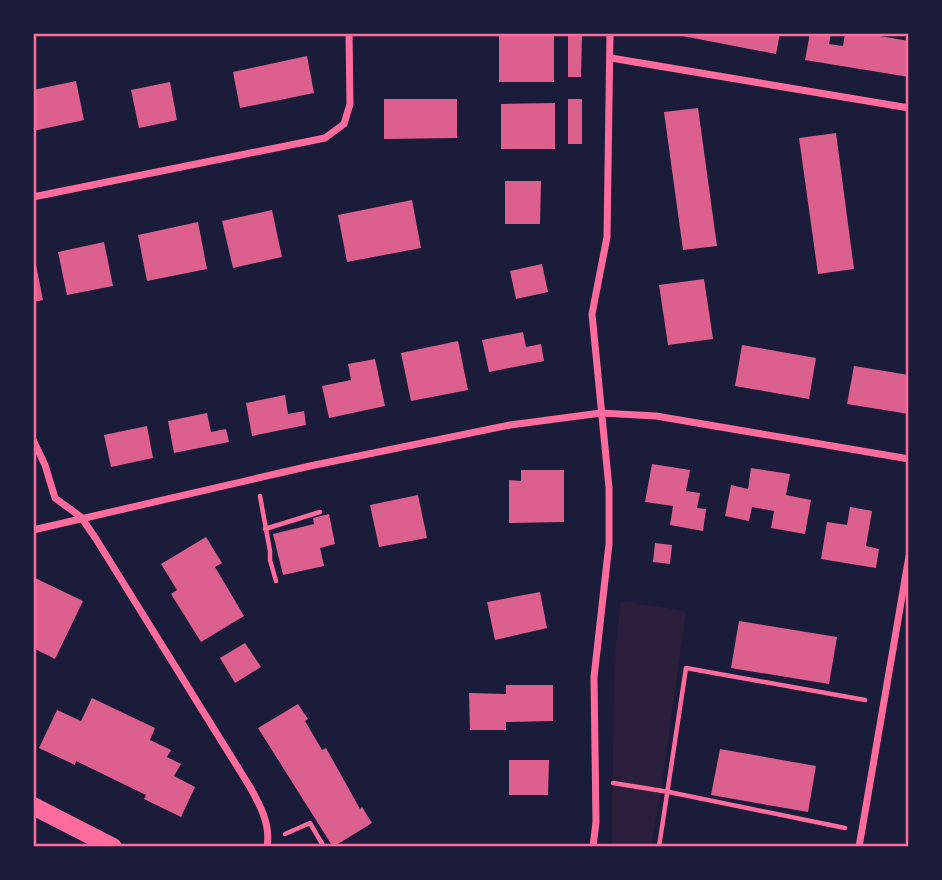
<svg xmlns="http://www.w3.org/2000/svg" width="942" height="880" font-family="'DejaVu Sans',sans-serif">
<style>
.green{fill:#2a1e3b}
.building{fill:#dd5f8e}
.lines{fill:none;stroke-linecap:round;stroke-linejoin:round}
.path{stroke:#ff6b9d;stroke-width:4.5}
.minor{stroke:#ff6b9d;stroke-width:7}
.primary{stroke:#ff6b9d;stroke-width:18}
.neatline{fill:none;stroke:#ff6b9d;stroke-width:2.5}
</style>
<rect width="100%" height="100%" fill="#1b1b3a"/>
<polygon class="green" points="621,601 686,611 662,785 651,847 612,847 614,663"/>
<g class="building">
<polygon points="568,33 582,33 581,77 568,77"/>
<polygon points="667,33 780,33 776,54"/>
<polygon points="810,33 831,33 829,44 843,46 845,33 862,33 909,41 909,77 805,60"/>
<rect x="499" y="36" width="55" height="46"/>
<polygon points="307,56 314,93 240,108 233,72"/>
<polygon points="76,81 84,120 33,131 33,90"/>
<polygon points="170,82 177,120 139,128 131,90"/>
<polygon points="384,99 457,99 457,138 384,139"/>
<rect x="568" y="99" width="14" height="45"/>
<polygon points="555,103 555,149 501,149 501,104"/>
<polygon points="698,108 717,246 683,250 664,112"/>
<polygon points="836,133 854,269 818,274 799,138"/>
<polygon points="505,181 541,181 540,224 505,224"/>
<polygon points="412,200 421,248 347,262 338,215"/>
<polygon points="272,210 282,257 233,268 222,221"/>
<polygon points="198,222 207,269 147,281 138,235"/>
<polygon points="104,242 113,286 67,295 58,252"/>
<polygon points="34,255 43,300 33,302 33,256"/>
<polygon points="542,264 548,292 516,299 510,271"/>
<polygon points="704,279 713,339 668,345 659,285"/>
<polygon points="523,332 526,347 541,344 544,361 489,372 482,340"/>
<polygon points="458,341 468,390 411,401 401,353"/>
<polygon points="742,345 816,358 809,399 735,386"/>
<polygon points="375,359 385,406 329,418 322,386 351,380 348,364"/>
<polygon points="854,366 909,375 909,414 847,404"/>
<polygon points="285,395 288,414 304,411 306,425 252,436 246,403"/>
<polygon points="207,413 211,432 226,429 229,442 174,453 168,421"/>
<polygon points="147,426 153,458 111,467 104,435"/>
<polygon points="652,464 690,470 686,491 700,493 697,508 706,509 703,531 670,525 673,506 645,502"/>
<polygon points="751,468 790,474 786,495 811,500 805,534 771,528 774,511 752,507 749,521 725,516 731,485 748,489"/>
<polygon points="521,470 564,470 564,522 509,523 509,480 521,481"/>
<polygon points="418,495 427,538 379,547 370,505"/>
<polygon points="850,507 872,511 866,546 879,549 876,568 821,559 827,522 847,525"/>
<polygon points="329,514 335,544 320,548 324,566 283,575 273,534 314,524 313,518"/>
<polygon points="206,537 222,563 215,567 244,616 201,642 171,594 177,590 161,564"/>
<polygon points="655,543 672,545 670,564 653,562"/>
<polygon points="33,577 83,601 55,659 33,648"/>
<polygon points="540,592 547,628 495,640 487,602"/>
<polygon points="739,621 837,637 829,684 731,668"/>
<polygon points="245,643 261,667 235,683 220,658"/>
<polygon points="506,685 553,685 553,721 506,722 506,730 470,730 469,693 506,694"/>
<polygon points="92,698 155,728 150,740 171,750 167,757 181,764 174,776 195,787 181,817 144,799 146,795 76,761 75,765 39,748 57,710 81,721"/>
<polygon points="298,704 308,719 305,721 322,750 326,748 360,809 362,807 372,823 333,847 258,728"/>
<polygon points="720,749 816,766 808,812 711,795"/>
<polygon points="509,760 549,760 548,795 509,795"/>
</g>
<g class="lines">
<g class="path">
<polyline points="260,496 270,551 270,560 276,581"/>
<polyline points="265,529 320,512"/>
<polyline points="613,783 669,792 845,828"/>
<polyline points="285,834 310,823 324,847"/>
<polyline points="659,847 686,668 865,700"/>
</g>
<g class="minor">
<polyline points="611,58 909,108"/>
<polyline points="33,197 325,138 344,124 350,104 349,33"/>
<path d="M33,440L45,465L55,498L81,517L96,539L250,787C260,805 271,825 267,847"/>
<polyline points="33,530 310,466 510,425 601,413 656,416 909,459"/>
<polyline points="593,847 596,822 594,677 609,544 609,488 592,314 607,237 610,33"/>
<polyline points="859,847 909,556"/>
</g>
<polyline class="primary" points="33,806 113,847"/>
</g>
<rect width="942" height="880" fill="none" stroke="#1b1b3a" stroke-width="70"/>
<rect x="35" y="35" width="872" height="810" class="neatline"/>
</svg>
